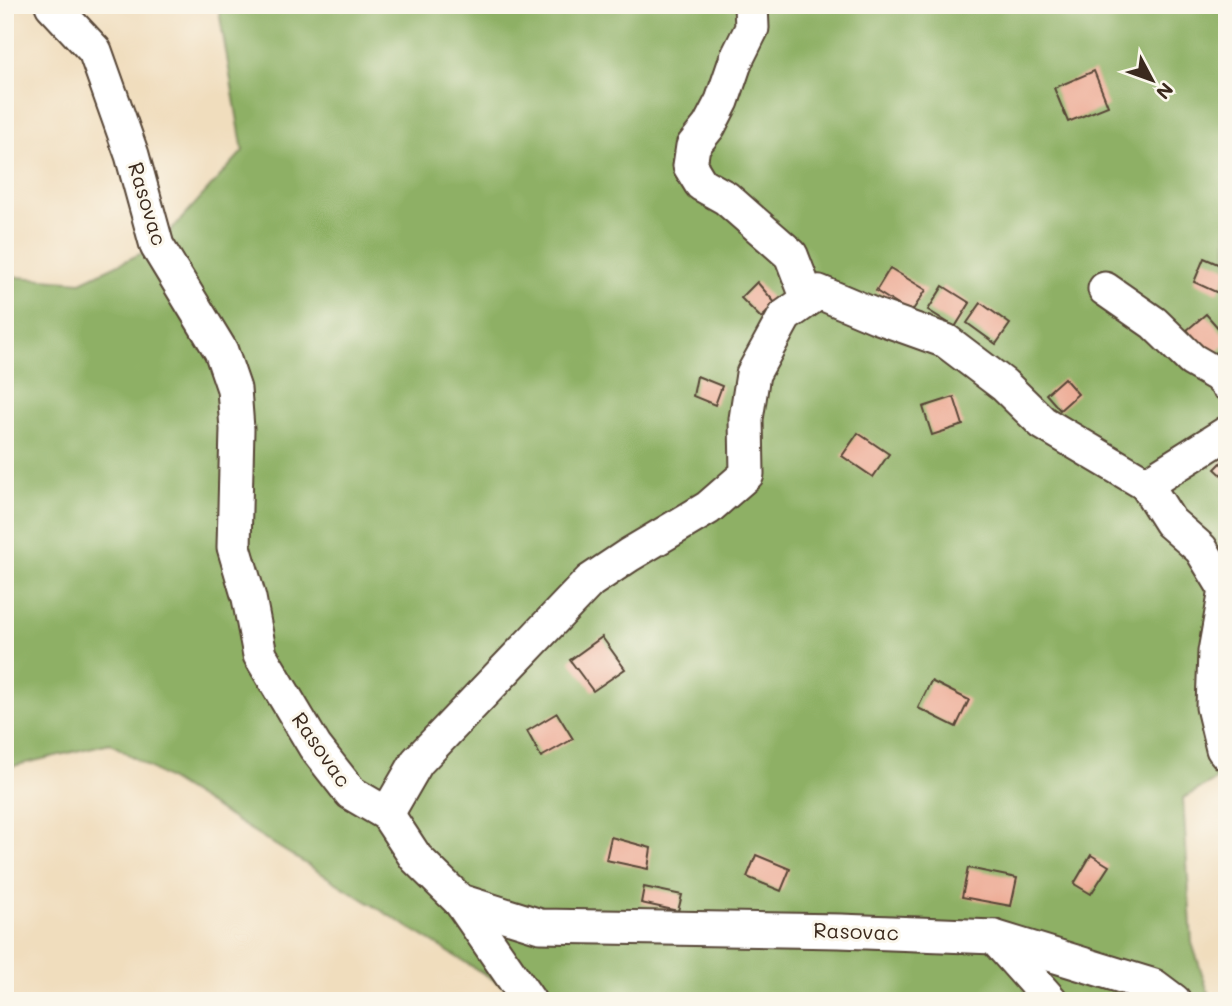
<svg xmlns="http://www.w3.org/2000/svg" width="1232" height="1006" font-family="Mali,sans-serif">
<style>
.forest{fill:#8eb065;stroke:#646d42;stroke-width:2}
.building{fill:#edab95}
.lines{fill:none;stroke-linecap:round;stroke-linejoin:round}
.minor-casing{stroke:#564536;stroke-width:37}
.minor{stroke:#fff;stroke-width:33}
.labels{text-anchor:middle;stroke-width:6;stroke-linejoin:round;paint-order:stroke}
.street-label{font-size:21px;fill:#3b2a1e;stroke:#fbf7ec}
</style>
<rect width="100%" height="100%" fill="#fbf7ec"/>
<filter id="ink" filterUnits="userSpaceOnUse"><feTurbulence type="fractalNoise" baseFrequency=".0143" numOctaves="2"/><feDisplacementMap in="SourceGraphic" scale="14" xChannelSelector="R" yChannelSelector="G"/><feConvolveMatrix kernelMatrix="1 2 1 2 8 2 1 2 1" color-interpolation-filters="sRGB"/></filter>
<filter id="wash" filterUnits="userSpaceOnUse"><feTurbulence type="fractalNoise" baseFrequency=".00686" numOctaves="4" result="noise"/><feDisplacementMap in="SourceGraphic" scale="28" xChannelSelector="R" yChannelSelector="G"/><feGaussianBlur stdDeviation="1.57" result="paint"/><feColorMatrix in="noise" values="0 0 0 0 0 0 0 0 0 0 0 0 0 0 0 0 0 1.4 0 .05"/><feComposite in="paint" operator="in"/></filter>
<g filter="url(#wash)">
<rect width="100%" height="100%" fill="#f0ddbd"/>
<polygon class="forest" points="218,5 1227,5 1227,774 1183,798 1192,943 1211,1001 528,1001 110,743 5,768 5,276 81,282 157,246 243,151"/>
<g id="blocks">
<g class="building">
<polygon points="1094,71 1108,106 1068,122 1054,88"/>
<polygon points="1204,258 1227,268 1227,273 1218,293 1194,282"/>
<polygon points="890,268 926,290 911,313 876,291"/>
<polygon points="757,282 776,304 761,318 741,298"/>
<polygon points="943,286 970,303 955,327 928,310"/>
<polygon points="981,303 1010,324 996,344 967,323"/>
<polygon points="1206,314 1227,338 1227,343 1210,357 1187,330"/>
<polygon points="697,376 722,386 715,405 693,396"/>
<polygon points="1064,378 1078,394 1060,410 1046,394"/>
<polygon points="954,397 963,425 932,435 923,407"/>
<polygon points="858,433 889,454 873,477 842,456"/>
<polygon points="1227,457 1227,480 1215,469"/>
<polygon points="602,637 625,669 593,691 570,660"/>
<polygon points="931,681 969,700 956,727 918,708"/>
<polygon points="557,713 573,739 541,757 527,731"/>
<polygon points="611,837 651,848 648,869 606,860"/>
<polygon points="756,855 790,869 781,891 747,877"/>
<polygon points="1091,855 1109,866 1091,894 1074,884"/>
<polygon points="968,868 1017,878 1011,906 962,897"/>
<polygon points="644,887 682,895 678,911 641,903"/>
</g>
</g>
</g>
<g filter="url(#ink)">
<use href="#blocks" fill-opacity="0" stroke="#564536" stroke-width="2"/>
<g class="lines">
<g class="minor-casing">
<g id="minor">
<polyline points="52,5 95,51 132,155 157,246 221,351 234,389 237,429 234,547 249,598 260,655 315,747 351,793 387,814 416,858 460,901 540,926 840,931 994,937 1154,986 1174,1001"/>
<polyline points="751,5 752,28 736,60 722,101 709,126 693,146 690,166 701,184 726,198 791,255 808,299"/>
<polyline points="1105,289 1154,323 1192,360 1218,375 1227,384"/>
<polyline points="1146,484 1227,433"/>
<polyline points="387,814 417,762 590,581 629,555 708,508 747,474 746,419 753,374 785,316 819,292 876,316 946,341 1004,385 1043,423 1146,484 1170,522 1201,549 1226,590 1215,652 1213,707 1223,749 1227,754"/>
<polyline points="460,901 529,1001"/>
<polyline points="994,937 1051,1001"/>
</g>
</g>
<use href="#minor" class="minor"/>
</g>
</g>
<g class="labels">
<g class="street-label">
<text transform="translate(147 204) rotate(73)" y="7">Rasovac</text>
<text transform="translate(321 750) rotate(55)" y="7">Rasovac</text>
<text transform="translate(856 932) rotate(2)" y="7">Rasovac</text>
</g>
</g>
<rect width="1232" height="1006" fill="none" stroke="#fbf7ec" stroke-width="28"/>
<g transform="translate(1152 80) rotate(131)" stroke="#fbf7ec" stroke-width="5" paint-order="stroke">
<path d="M0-5L12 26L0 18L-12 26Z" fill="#3b2a1e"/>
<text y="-10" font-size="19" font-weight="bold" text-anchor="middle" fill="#3b2a1e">N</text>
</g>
</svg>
